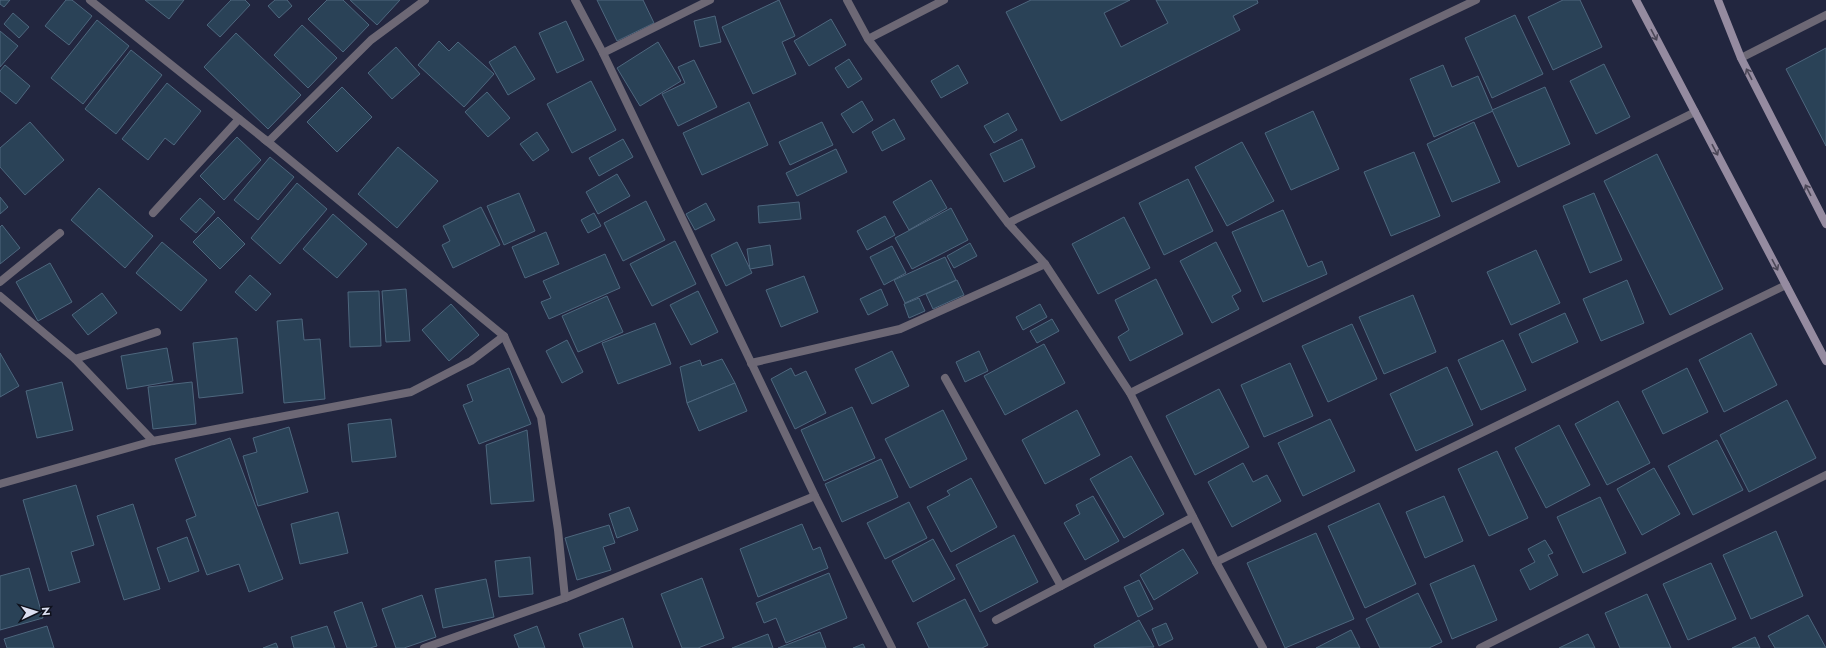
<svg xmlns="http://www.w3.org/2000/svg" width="1826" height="648" font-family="Jost,sans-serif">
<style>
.building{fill:#2a4257;stroke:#4e677e}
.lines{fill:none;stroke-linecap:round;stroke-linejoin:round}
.service{stroke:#6d6875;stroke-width:8}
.minor{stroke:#6d6875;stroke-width:8}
.secondary{stroke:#958ba0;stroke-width:8}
.oneway{stroke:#4b4757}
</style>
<rect width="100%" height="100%" fill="#22263f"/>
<g class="building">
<polygon points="0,0 10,0 4,7 0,4"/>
<polygon points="66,0 72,0 92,16 69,45 45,26"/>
<polygon points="145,0 184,0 169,19"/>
<polygon points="231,0 245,0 250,5 220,37 207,25"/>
<polygon points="275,0 287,0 292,6 279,18 268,6"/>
<polygon points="327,0 343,0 369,25 343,52 308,19"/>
<polygon points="350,0 400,0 377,25"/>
<polygon points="597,0 643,0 654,23 617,41"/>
<polygon points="779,0 795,36 782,42 796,74 753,94 722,27"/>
<polygon points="1031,0 1130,0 1104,13 1121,47 1168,23 1156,0 1257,0 1258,3 1233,16 1240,30 1061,121 1006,12"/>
<polygon points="1563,0 1580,0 1602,47 1553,70 1528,17"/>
<polygon points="13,13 29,27 19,38 4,24"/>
<polygon points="1515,15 1543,74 1492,98 1465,38"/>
<polygon points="715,16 721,42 700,47 694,21"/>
<polygon points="831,19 846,45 809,66 794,41"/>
<polygon points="97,20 129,46 83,104 51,78"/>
<polygon points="566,21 584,60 557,73 539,33"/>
<polygon points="302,25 337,58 308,88 274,55"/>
<polygon points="0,31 18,46 0,67"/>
<polygon points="236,33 301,95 268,129 204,67"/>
<polygon points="439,41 449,51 458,42 494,74 464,107 418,65"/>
<polygon points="658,42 681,81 640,106 617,68"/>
<polygon points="515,46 535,79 508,95 489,62"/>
<polygon points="396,47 420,74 392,99 368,73"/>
<polygon points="1826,48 1826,146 1786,69"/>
<polygon points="131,50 162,75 116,134 85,109"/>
<polygon points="849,59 862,79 848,88 835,68"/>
<polygon points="694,60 717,107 678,126 662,94 685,83 678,67"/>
<polygon points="1604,64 1630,117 1596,134 1570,81"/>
<polygon points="5,65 30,86 16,104 0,91 0,71"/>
<polygon points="958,65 968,83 941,98 931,81"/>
<polygon points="1443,65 1452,87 1478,76 1493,111 1434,137 1410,79"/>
<polygon points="591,81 616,130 572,153 547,104"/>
<polygon points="167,83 201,111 174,145 165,138 148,160 122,139"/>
<polygon points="342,87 372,117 337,152 307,122"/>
<polygon points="1545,87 1570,144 1518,167 1492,110"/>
<polygon points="487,92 510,118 488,137 465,112"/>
<polygon points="862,101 873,120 853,133 841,114"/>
<polygon points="749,102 768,145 702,175 683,133"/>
<polygon points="1313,111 1339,169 1291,190 1265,133"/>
<polygon points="1008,113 1017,130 994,143 984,126"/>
<polygon points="894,119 905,139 882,151 872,132"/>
<polygon points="30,122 64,160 25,195 0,167 0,148"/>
<polygon points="822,122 833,145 790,165 779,142"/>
<polygon points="1474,122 1500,182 1452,202 1427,144"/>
<polygon points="537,132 549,150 533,161 520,144"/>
<polygon points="237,137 261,160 224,200 200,176"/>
<polygon points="623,139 633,157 599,176 589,158"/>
<polygon points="1022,139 1035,167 1004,182 990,154"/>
<polygon points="1242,142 1274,201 1227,226 1195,167"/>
<polygon points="398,147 438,181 397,228 358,194"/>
<polygon points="836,149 847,172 797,196 786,173"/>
<polygon points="1414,152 1440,216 1391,236 1364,172"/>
<polygon points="1657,154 1723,289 1670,315 1604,181"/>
<polygon points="270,157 294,177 258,220 234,200"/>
<polygon points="617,174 630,196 598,214 586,192"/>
<polygon points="1188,179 1213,231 1164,255 1139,203"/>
<polygon points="931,180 947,208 909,230 893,202"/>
<polygon points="297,183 327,209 280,264 251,238"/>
<polygon points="99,188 153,236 125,268 71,220"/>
<polygon points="519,193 535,231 504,245 487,206"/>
<polygon points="1594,193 1622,260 1590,273 1563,206"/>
<polygon points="0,197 8,207 0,214"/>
<polygon points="200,198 215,212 196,233 180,219"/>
<polygon points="646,201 665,240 623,261 604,223"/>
<polygon points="799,202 801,219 759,223 758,206"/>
<polygon points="706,203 715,220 695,230 686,214"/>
<polygon points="481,207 500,245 453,268 442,245 450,241 443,226"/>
<polygon points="951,208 968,240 912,269 895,238"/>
<polygon points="1283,210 1308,267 1322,261 1327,274 1263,302 1232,232"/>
<polygon points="594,213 601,226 588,233 581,220"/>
<polygon points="333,214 367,244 337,278 303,249"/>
<polygon points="885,216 895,235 867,250 857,231"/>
<polygon points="218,217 245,244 220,269 193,242"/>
<polygon points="1124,217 1150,268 1098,294 1072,244"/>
<polygon points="2,225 20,248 0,264 0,227"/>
<polygon points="546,232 559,264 525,278 512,247"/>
<polygon points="675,241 696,284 652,306 630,264"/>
<polygon points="162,242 207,280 181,311 136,273"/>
<polygon points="737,242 752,273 726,286 711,255"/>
<polygon points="1216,242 1241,291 1232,296 1239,309 1212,323 1180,261"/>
<polygon points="970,243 977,256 954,268 947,256"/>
<polygon points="770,245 773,265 750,269 747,249"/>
<polygon points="892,246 906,273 884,285 870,257"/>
<polygon points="1536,250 1560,303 1511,325 1487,272"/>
<polygon points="605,254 620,288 549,319 541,302 551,298 543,281"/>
<polygon points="945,257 956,280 905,303 894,280"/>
<polygon points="50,263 72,302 38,321 16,282"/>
<polygon points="250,275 271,294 256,311 235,292"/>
<polygon points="804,276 818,312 781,327 766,290"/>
<polygon points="1156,279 1183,334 1130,361 1118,337 1129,330 1115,300"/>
<polygon points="957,280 964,295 933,309 926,294"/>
<polygon points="1627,280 1644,323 1601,341 1583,299"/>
<polygon points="406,289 410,341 386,342 382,291"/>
<polygon points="881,289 888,305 868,315 860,299"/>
<polygon points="379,291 381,346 350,347 348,292"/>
<polygon points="698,291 718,332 691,345 670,305"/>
<polygon points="102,293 117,313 88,335 72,315"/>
<polygon points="1413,295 1436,352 1384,374 1359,317"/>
<polygon points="607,296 623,332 578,352 562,316"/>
<polygon points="919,298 925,311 909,318 904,304"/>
<polygon points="451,304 479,335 449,361 422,330"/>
<polygon points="1040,304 1047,317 1023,330 1016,317"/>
<polygon points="1565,313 1578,342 1532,363 1519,334"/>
<polygon points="302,319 304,340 320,339 325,399 284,403 277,321"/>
<polygon points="1052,319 1059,331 1037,343 1030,331"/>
<polygon points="655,323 671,364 618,384 602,343"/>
<polygon points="1352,324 1377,379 1328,402 1302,346"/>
<polygon points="1751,333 1777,385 1724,412 1699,360"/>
<polygon points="237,338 243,393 199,398 193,343"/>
<polygon points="567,340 583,372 562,383 546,351"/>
<polygon points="1503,340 1526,390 1481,410 1458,360"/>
<polygon points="1044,344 1065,383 1005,415 984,376"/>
<polygon points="167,348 173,381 127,389 121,356"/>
<polygon points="892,351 909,386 872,404 855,369"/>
<polygon points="979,351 988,371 965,382 956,362"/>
<polygon points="0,353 19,386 0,397"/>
<polygon points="722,359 735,383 687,403 680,367 700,360 702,366"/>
<polygon points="1290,363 1313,416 1264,437 1241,385"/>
<polygon points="1447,367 1473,425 1416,451 1390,394"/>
<polygon points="509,368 531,424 479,444 463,405 473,401 467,385"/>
<polygon points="791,368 795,376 806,371 826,413 795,429 771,379"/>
<polygon points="1687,368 1708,412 1663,434 1642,391"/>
<polygon points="62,382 73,430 37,438 26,391"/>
<polygon points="192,382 196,424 153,429 148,387"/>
<polygon points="735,383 747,411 699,431 687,403"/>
<polygon points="1219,389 1249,447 1195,475 1166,416"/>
<polygon points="1787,400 1816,458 1749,492 1720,435"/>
<polygon points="1618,401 1650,463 1607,485 1575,424"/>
<polygon points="852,407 875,458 824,481 801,430"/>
<polygon points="943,410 967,459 910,488 885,439"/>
<polygon points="1077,410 1100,455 1045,484 1022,440"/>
<polygon points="391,419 396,457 352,462 348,424"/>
<polygon points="1330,419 1355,471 1303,496 1278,443"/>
<polygon points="1559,425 1590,485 1546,508 1515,448"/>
<polygon points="289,427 308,492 258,506 243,456 257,452 253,438"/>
<polygon points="527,430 534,501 491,504 486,445"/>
<polygon points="230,438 283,579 249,592 239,564 207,575 186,520 196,516 175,459"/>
<polygon points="1717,440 1743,490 1693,515 1668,466"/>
<polygon points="1497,451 1528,518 1489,536 1458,469"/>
<polygon points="1131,456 1164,514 1124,538 1090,479"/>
<polygon points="881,459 898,497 842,522 825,484"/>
<polygon points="1243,463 1253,482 1267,475 1281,501 1232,527 1208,482"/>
<polygon points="1654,468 1680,514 1642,535 1617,489"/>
<polygon points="971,478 997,527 951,552 927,507 950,495 947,491"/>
<polygon points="76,485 94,545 71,552 80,582 49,591 23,500"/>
<polygon points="1093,496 1119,541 1085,560 1064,523 1080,514 1076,505"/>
<polygon points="1444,496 1463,541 1425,558 1406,512"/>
<polygon points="1600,497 1626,553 1583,573 1557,517"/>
<polygon points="909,502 927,538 885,559 867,523"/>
<polygon points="1379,503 1416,584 1365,608 1328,526"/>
<polygon points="133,504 160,589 124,600 97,516"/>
<polygon points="629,507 638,530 617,538 609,514"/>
<polygon points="338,512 348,553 300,564 291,524"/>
<polygon points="802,524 813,550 820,547 828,568 758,597 740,549"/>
<polygon points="609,525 615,543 603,547 611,570 577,580 565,538"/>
<polygon points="1776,531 1803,596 1751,619 1723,555"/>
<polygon points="1316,533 1354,619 1285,648 1247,563"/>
<polygon points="1014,535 1038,582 980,612 956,565"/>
<polygon points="187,537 199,571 169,582 157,548"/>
<polygon points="933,539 955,579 913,602 892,561"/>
<polygon points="1545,540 1553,553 1548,555 1558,575 1530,590 1520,570 1535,562 1528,549"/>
<polygon points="1183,549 1198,573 1154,600 1140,575"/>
<polygon points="530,557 533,594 499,597 495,561"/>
<polygon points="1711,563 1736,619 1688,640 1663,584"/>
<polygon points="1474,565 1497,620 1452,639 1430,584"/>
<polygon points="29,568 43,618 0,630 0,576"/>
<polygon points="829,573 847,618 786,643 776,618 764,623 756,603"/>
<polygon points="702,578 724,638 698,648 682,648 661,594"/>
<polygon points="486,579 494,617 443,628 435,589"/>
<polygon points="1139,580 1153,609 1138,617 1124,587"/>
<polygon points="1418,593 1442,642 1429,648 1380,648 1366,619"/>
<polygon points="1647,594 1671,648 1620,648 1605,613"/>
<polygon points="422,595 436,637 404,648 396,648 382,609"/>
<polygon points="965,599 988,645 982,648 929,648 917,623"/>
<polygon points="362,602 377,646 370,648 347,648 334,612"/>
<polygon points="1808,615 1826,648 1775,648 1768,636"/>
<polygon points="623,618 633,648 584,648 579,634"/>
<polygon points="1139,620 1154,647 1095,648 1094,645"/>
<polygon points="1166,623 1173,639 1159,646 1152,629"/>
<polygon points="47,626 54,648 7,648 4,639"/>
<polygon points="327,626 335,648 294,648 291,637"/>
<polygon points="537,626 545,648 519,648 514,635"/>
<polygon points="1351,630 1360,648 1316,648"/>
<polygon points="820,632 826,648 778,648"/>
<polygon points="768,634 773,648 732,648"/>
<polygon points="1588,634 1595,648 1559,648"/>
<polygon points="1755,637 1760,648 1732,648"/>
<polygon points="276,643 278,648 263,648"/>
<polygon points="863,644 865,648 853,648"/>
</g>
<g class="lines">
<g class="service">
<polyline points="153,213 239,119"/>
<polyline points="0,282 60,233"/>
<polyline points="75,359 157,332"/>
</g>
<g class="minor">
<polyline points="90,0 268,142 504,336 541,417 558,530 565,598"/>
<polyline points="575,0 603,53 815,496 892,648"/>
<polyline points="847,0 868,39 1008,223 1045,264 1130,393 1216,562 1263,648"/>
<polyline points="868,39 944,0"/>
<polyline points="603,53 710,0"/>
<polyline points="1741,58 1826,15"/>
<polyline points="264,139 268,142 371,40 425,0"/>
<polyline points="1008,223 1476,0"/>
<polyline points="0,296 75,359 153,441"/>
<polyline points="751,363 900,329 1045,264"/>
<polyline points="945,378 1061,586"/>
<polyline points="1130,393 1695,112"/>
<polyline points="0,484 153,441 411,392 471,361 504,336"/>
<polyline points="1216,562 1786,285"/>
<polyline points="996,620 1193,517"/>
<polyline points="424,648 565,598 815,496"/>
<polyline points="1480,648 1826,475"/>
</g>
<g class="secondary">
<polyline points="1636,0 1826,361"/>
<polyline points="1718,0 1741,58 1826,224"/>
</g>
</g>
<defs><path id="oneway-shaft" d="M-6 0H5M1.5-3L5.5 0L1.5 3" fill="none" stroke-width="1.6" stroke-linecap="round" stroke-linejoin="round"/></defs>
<g class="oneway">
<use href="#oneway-shaft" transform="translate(1654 35) rotate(62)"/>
<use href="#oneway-shaft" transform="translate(1749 74) rotate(-117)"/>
<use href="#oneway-shaft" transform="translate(1715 150) rotate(62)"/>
<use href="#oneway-shaft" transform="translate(1808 190) rotate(-117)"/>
<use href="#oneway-shaft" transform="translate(1775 265) rotate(62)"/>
</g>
<g transform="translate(36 612) rotate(86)" stroke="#0e101b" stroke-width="3" paint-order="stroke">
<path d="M0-3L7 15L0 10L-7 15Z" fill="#dbdff0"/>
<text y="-6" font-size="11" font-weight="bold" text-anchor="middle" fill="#dbdff0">N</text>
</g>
</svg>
